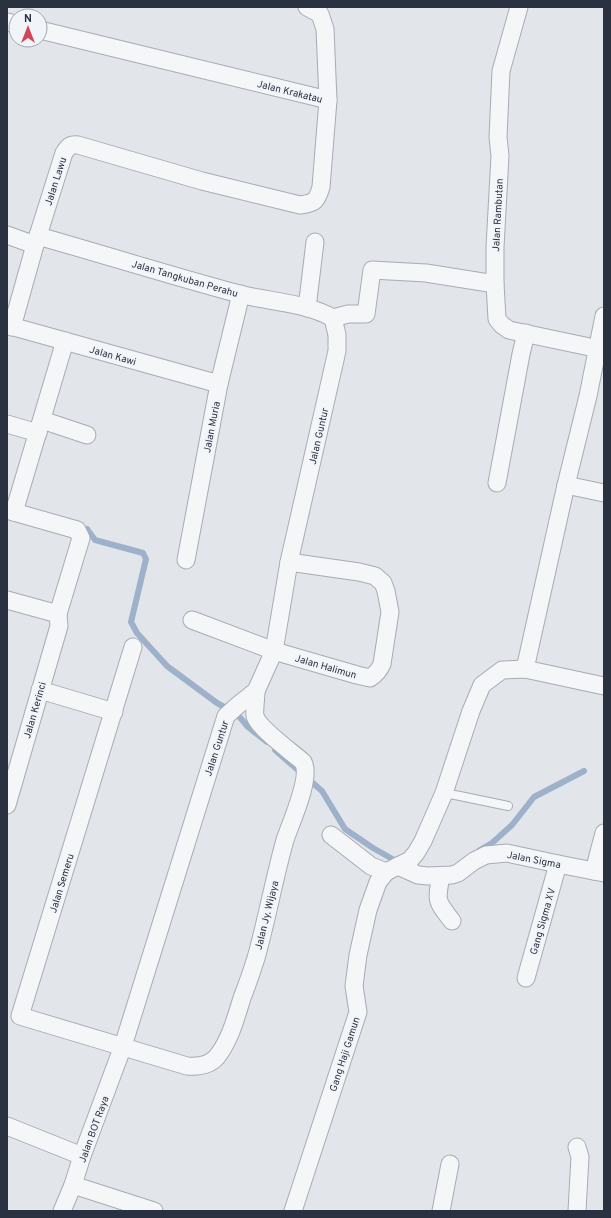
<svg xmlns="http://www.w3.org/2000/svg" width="611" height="1218" font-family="Overpass,sans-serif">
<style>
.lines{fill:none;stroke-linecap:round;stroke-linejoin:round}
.stream{stroke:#9db2ca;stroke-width:6}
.lane-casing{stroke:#a7acb4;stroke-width:10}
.street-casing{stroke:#a7acb4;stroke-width:19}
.lane{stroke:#f4f6f8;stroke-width:8}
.street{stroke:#f4f6f8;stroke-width:17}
.labels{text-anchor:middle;stroke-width:3;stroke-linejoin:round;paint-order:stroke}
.street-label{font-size:10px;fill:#2a3242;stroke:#f1f4f8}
</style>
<rect width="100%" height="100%" fill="#e2e5ea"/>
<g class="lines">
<g class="stream">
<polyline points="87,529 95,540 143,553 146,559 131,622 137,633 167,666 217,703 237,714 248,727 267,742"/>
<polyline points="275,750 322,791 345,829 373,848 396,861"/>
<polyline points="480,850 492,843 512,825 534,797 584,771"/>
</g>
<g class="lane-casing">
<polyline id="lane" points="444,793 460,796 508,806"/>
</g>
<g class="street-casing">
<g id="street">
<polyline points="519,7 501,71 498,137 500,156 495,247 495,284 497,319 502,325 509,330 604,350"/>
<polyline points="7,22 16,24"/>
<polyline points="40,30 328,100"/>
<polyline points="7,235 35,245"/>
<path d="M38,236C105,255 172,276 239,294C270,302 304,302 333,318"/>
<polyline points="307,308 315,242"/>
<polyline points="333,318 348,314 366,314 372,270 426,273 495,284"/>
<polyline points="7,325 219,384"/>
<path d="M12,327L35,245L64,153C68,147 70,144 78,145L202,181L300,205C315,203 317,201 321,187L328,100L325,29L320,14L307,7"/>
<polyline points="42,420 87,435"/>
<polyline points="7,424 38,433"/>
<polyline points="497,483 521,354 526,333"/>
<polyline points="566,485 604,493"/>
<polyline points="7,510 77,530 81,538 58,614 59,626 7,805"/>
<polyline points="14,512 65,341"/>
<polyline points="186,560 219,384 241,294"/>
<polyline points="7,600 58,614"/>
<path d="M192,620L274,651L357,675L370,678C376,674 379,671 382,664L390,612L386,591L383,583L375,576L359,572L289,562"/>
<path d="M133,647L20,1016L187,1066C199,1067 212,1065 219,1054C231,1037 236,1017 242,998C247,985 252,971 256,958C267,919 274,879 285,840C291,822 312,777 303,762C292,752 259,729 255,716C254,711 256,698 256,691"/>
<polyline points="525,669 566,485 588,396 604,316"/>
<polyline points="40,690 114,712"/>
<polyline points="331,835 371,866 386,872 410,860 416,853 423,841 444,793 471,711 482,685 502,670 525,669 604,686"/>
<polyline points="398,866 418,875 428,876 452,875 458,873 474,861 486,855 507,853 558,864 604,873"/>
<polyline points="594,871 604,833"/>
<path d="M441,876C436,902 436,900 452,921"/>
<polyline points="526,978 558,864"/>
<polyline points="7,1126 82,1156"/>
<polyline points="577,1147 580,1157 577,1211"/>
<polyline points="73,1185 154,1211"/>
<polyline points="62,1211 73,1185 82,1156 123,1046 226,716 237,706 256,691 274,651 289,562 337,351 337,335 333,318"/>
<polyline points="293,1211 358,1012 354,986 358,955 368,910 378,882 386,872"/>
<polyline points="441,1211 450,1164"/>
</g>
</g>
<use href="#lane" class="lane"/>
<use href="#street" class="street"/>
</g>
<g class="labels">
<g class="street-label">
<text transform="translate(290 91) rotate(14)" y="4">Jalan Krakatau</text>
<text transform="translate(55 181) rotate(-72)" y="4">Jalan Lawu</text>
<text transform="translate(497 215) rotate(-87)" y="4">Jalan Rambutan</text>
<text transform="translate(185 278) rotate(16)" y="4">Jalan Tangkuban Perahu</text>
<text transform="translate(113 355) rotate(16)" y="4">Jalan Kawi</text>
<text transform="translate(211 427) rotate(-79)" y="4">Jalan Muria</text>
<text transform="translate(318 436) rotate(-77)" y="4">Jalan Guntur</text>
<text transform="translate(326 666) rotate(16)" y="4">Jalan Halimun</text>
<text transform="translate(34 710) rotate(-74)" y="4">Jalan Kerinci</text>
<text transform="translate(216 748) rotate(-72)" y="4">Jalan Guntur</text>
<text transform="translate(534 859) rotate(11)" y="4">Jalan Sigma</text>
<text transform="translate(61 883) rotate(-73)" y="4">Jalan Semeru</text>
<text transform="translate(266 915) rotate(-76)" y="4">Jalan Jy. Wijaya</text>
<text transform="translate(542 921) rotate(-74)" y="4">Gang Sigma XV</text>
<text transform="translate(344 1054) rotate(-72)" y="4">Gang Haji Gamun</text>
<text transform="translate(93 1129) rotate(-70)" y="4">Jalan BOT Raya</text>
</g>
</g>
<rect width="611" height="1218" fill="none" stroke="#2a3242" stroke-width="16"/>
<g transform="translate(28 28)"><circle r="19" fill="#f1f4f8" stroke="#a1a6af"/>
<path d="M0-3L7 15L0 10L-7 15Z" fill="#d04658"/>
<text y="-6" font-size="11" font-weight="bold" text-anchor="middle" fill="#2a3242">N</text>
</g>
</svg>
